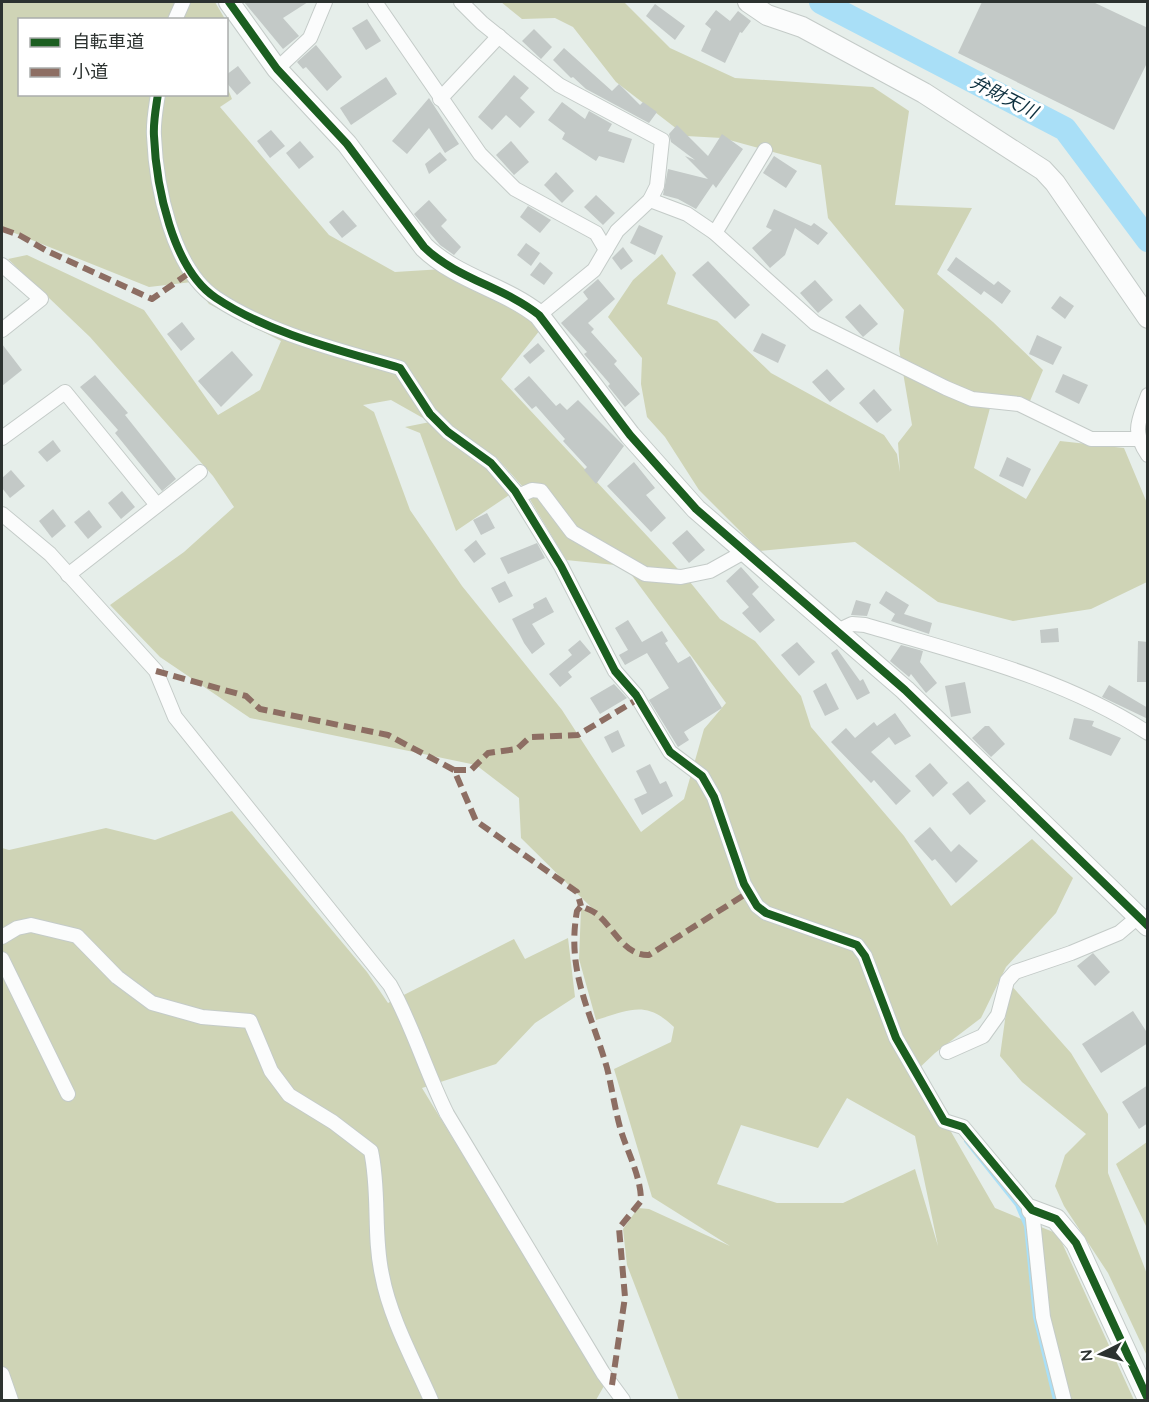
<svg xmlns="http://www.w3.org/2000/svg" width="1149" height="1402" font-family="Quicksand,'Noto Sans JP',sans-serif">
<style>
.green{fill:#cfd4b6;fill-rule:evenodd}
.lines{fill:none;stroke-linecap:round;stroke-linejoin:round}
.stream{stroke:#a9dff7;stroke-width:4}
.river{stroke:#a9dff7;stroke-width:24}
.building{fill:#c3c9c7}
.street-casing{stroke:#c4cbc8;stroke-width:16}
.secondary-casing{stroke:#c4cbc8;stroke-width:22}
.street{stroke:#fbfcfc;stroke-width:14}
.secondary{stroke:#fbfcfc;stroke-width:20}
.quiet{stroke:#8d6e63;stroke-width:6;stroke-dasharray:12 6;stroke-linecap:butt}
.cycleway-casing{stroke:#fff;stroke-width:11}
.cycleway{stroke:#1b5e20;stroke-width:8}
.labels{text-anchor:middle;stroke-width:6;stroke-linejoin:round;paint-order:stroke}
.water-label{font-size:18px;font-style:italic;fill:#0d303f;stroke:#fff}
</style>
<rect width="100%" height="100%" fill="#e6eeea"/>
<g class="green">
<path d="M2,2H215L225,19L20,20V94H226L227,87L232,99L220,107L329,235L395,272L443,269L514,304L540,330L501,379L690,582L720,619L755,641L801,696L811,727L904,836L951,906L1032,839L1073,878L1056,913L1006,967L981,1018L935,1053L916,1071L995,1208L1058,1234L1134,1400H679L627,1265L623,1229L638,1208L649,1209L730,1246L652,1197L614,1069L671,1042L674,1027C646,1000 630,1010 596,1020L579,959L581,909L596,912L521,838L519,798L476,765L250,718L160,657L110,605L184,552L234,507L213,476L90,337L8,259L27,255L144,310L218,415L260,390L281,341L209,304L192,282L149,287L2,228ZM391,400L430,422L405,427L420,433L456,531L515,491L460,438L497,458L522,486L566,560L625,566L726,703L704,729L684,799L641,832L562,710L462,586L410,510L374,412L363,405ZM847,1098L915,1136L938,1246L915,1169L843,1203H777L717,1184L741,1125L818,1148Z"/>
<polygon points="501,2 624,2 670,48 735,78 873,87 909,111 895,205 972,208 937,274 993,322 1043,370 1030,401 990,408 974,468 1026,499 1060,441 1124,448 1147,503 1147,582 1091,609 1013,621 938,602 855,542 760,551 699,490 665,437 647,417 641,384 642,358 608,317 633,280 662,254 676,273 667,304 717,321 771,373 884,435 897,454 900,472 898,443 912,425 899,349 904,310 828,218 821,165 722,138 686,136 616,82 573,27 555,18 522,19"/>
<polygon points="232,811 367,972 388,1003 514,939 525,959 568,938 575,997 535,1023 496,1064 422,1088 604,1386 596,1400 2,1400 2,848 9,850 106,828 155,840"/>
<polygon points="1010,984 1071,1053 1108,1114 1108,1173 1147,1274 1147,1356 1108,1273 1064,1206 1055,1186 1065,1155 1086,1134 1022,1082 1000,1056"/>
<polygon points="1147,1142 1147,1228 1116,1164"/>
</g>
<g class="lines">
<polyline class="stream" points="966,1141 1017,1205 1026,1226 1035,1317 1055,1400"/>
<polyline class="river" points="821,2 1065,129 1148,240"/>
</g>
<g class="building">
<polygon points="244,2 308,2 283,18 299,36 283,49"/>
<polygon points="982,2 1093,2 1148,28 1148,61 1114,130 958,53"/>
<polygon points="655,4 685,26 675,40 646,16"/>
<polygon points="716,10 730,21 738,11 751,21 742,33 740,32 725,63 701,51 711,29 705,24"/>
<polygon points="367,19 381,41 366,50 352,28"/>
<polygon points="534,29 552,47 541,59 522,41"/>
<polygon points="316,45 342,77 327,91 306,67 303,69 297,62"/>
<polygon points="564,48 612,91 619,84 640,105 643,102 657,112 649,123 586,89 573,77 571,78 553,60"/>
<polygon points="238,66 251,83 237,95 226,82 226,75"/>
<polygon points="514,75 529,88 520,98 535,112 520,128 506,115 492,130 478,117"/>
<polygon points="386,77 397,94 351,125 340,108"/>
<polygon points="429,98 459,144 445,153 429,128 407,154 392,141"/>
<polygon points="562,102 585,119 589,111 612,124 608,131 632,139 624,163 599,156 596,161 562,139 565,133 548,120"/>
<polygon points="677,125 708,156 722,134 743,149 716,188 713,184 696,209 678,199 663,195 668,169 708,179 685,156 695,160 671,142 669,134"/>
<polygon points="271,130 285,146 270,158 257,141"/>
<polygon points="300,141 314,157 299,169 286,153"/>
<polygon points="511,141 529,162 514,175 496,155"/>
<polygon points="440,152 447,160 429,174 425,164"/>
<polygon points="774,156 797,171 786,188 763,173"/>
<polygon points="556,172 574,191 562,203 544,185"/>
<polygon points="596,195 615,213 603,225 584,207"/>
<polygon points="429,200 447,220 441,226 461,247 454,255 440,245 414,214"/>
<polygon points="528,206 551,220 540,233 520,217"/>
<polygon points="774,209 811,226 814,223 828,233 818,245 795,228 785,255 770,268 752,248 772,230 766,227"/>
<polygon points="343,210 357,226 342,238 329,222"/>
<polygon points="639,225 663,236 655,255 630,243"/>
<polygon points="526,243 540,253 531,266 517,255"/>
<polygon points="623,247 633,261 621,270 612,258"/>
<polygon points="956,257 994,285 998,281 1011,291 1002,304 984,291 981,295 947,270"/>
<polygon points="708,261 750,305 735,319 692,275"/>
<polygon points="540,262 553,273 544,285 530,275"/>
<polygon points="598,279 615,299 588,323 594,329 591,332 617,361 614,364 640,394 625,407 608,386 610,384 584,354 587,352 561,323 588,299 583,292"/>
<polygon points="815,280 833,300 818,313 800,293"/>
<polygon points="1060,296 1074,306 1065,319 1051,308"/>
<polygon points="860,304 878,324 863,337 845,317"/>
<polygon points="182,322 195,339 181,351 167,334"/>
<polygon points="762,333 786,345 778,363 753,351"/>
<polygon points="1037,335 1062,347 1053,365 1029,354"/>
<polygon points="538,343 545,351 530,364 523,356"/>
<polygon points="2,344 22,370 2,386"/>
<polygon points="232,351 253,375 221,407 198,381"/>
<polygon points="827,369 845,389 830,402 812,382"/>
<polygon points="1063,374 1088,385 1079,404 1055,392"/>
<polygon points="95,375 128,413 125,415 176,479 162,491 115,433 118,430 80,387"/>
<polygon points="529,376 556,406 560,403 567,410 578,400 624,446 596,484 584,470 587,467 563,441 565,439 536,406 532,409 514,389"/>
<polygon points="874,389 892,410 877,423 859,403"/>
<polygon points="53,440 61,451 47,462 38,452"/>
<polygon points="1007,457 1031,469 1023,487 999,476"/>
<polygon points="634,462 655,488 646,495 666,518 651,532 607,486"/>
<polygon points="11,470 25,486 10,498 2,488 2,478"/>
<polygon points="122,491 135,507 121,519 108,503"/>
<polygon points="53,509 66,526 52,538 39,521"/>
<polygon points="89,510 102,527 88,539 74,522"/>
<polygon points="487,513 495,528 481,535 473,520"/>
<polygon points="687,530 705,550 689,563 672,543"/>
<polygon points="476,540 486,554 474,563 464,550"/>
<polygon points="537,543 545,558 508,574 500,558"/>
<polygon points="741,567 759,587 752,594 775,620 760,633 742,613 749,607 726,581"/>
<polygon points="505,581 513,596 499,603 491,588"/>
<polygon points="886,591 909,605 904,614 932,623 929,634 891,621 895,614 879,603"/>
<polygon points="546,597 554,612 532,624 545,644 532,654 524,643 512,619 534,608 533,604"/>
<polygon points="856,600 871,604 867,616 851,615"/>
<polygon points="628,620 642,642 662,631 668,641 665,643 678,663 690,656 722,708 684,732 689,740 678,747 649,700 669,688 647,653 625,665 619,655 628,650 615,628"/>
<polygon points="1058,628 1059,642 1041,643 1040,630"/>
<polygon points="580,640 591,653 568,672 572,677 560,687 549,674 572,655 568,650"/>
<polygon points="1138,641 1148,642 1148,682 1137,682"/>
<polygon points="797,642 815,662 799,676 781,655"/>
<polygon points="901,645 923,651 920,662 937,683 926,693 911,674 909,677 890,661"/>
<polygon points="837,649 860,681 863,679 870,693 857,700 831,653"/>
<polygon points="965,682 971,713 951,717 945,686"/>
<polygon points="826,683 839,709 825,716 813,691"/>
<polygon points="614,684 627,698 600,714 590,698"/>
<polygon points="1109,685 1148,708 1148,719 1102,697"/>
<polygon points="895,713 911,736 895,745 889,737 871,752 911,791 896,805 874,780 871,783 831,742 846,728 855,738 874,722 877,726"/>
<polygon points="1074,718 1094,721 1092,726 1121,738 1111,756 1069,739"/>
<polygon points="985,726 989,726 1005,744 991,757 972,738"/>
<polygon points="618,730 625,746 612,753 604,737"/>
<polygon points="930,763 948,783 933,797 915,776"/>
<polygon points="650,764 660,784 666,781 673,796 642,815 634,799 647,793 636,771"/>
<polygon points="968,781 986,801 970,815 952,794"/>
<polygon points="930,827 951,852 959,844 978,861 956,883 935,859 932,861 914,841"/>
<polygon points="1093,953 1110,972 1095,986 1077,966"/>
<polygon points="1133,1011 1148,1034 1148,1043 1101,1073 1082,1044"/>
<polygon points="1148,1085 1148,1123 1139,1129 1122,1102"/>
</g>
<g class="lines">
<g class="street-casing">
<g id="street">
<polyline points="375,2 480,154 515,189 596,233 606,250"/>
<polyline points="461,2 482,23 559,85 662,140 657,186 650,200 617,231 594,270 539,315"/>
<polyline points="175,20 183,2"/>
<polyline points="277,69 310,38 325,2"/>
<path d="M158,94C156,108 153,122 154,136C156,185 172,269 216,298C270,334 339,350 400,368L430,414L448,432L491,463L515,491L561,566L615,671L636,695L670,752L702,776L714,797L744,884L757,906L766,913L857,945L865,956L896,1038L944,1121L963,1127L1032,1210L1043,1317L1064,1400"/>
<polyline points="440,99 499,36"/>
<polyline points="650,200 687,214 715,233 815,323 946,388 972,399 1019,404 1091,439 1137,439"/>
<polyline points="715,233 765,150"/>
<polyline points="2,265 41,299 2,330"/>
<path d="M1148,395C1139,421 1131,430 1148,455"/>
<polyline points="2,438 65,392 157,505"/>
<polyline points="518,496 532,490 541,491 572,532 645,574 681,577 710,571 744,552"/>
<path d="M2,514L50,554L156,671L175,717L390,985C413,1026 426,1072 447,1114L603,1373L623,1400"/>
<polyline points="68,575 200,472"/>
<path d="M837,631L852,624L865,625C962,654 1062,677 1148,733"/>
<path d="M2,937L17,928L31,925L77,936L117,977L152,1003L202,1017L250,1021L271,1071L289,1095L333,1122L371,1151C380,1192 373,1235 382,1275C390,1318 414,1361 431,1400"/>
<polyline points="2,959 68,1094"/>
<polyline points="947,1052 983,1036 998,1015 1007,981 1015,972 1071,953 1119,933 1138,917"/>
<polyline points="2,1374 11,1400"/>
</g>
</g>
<g class="secondary-casing">
<g id="secondary">
<path d="M229,2L277,69L347,144L424,247C457,279 504,287 539,315L630,435L696,509L905,690L1148,926"/>
<polyline points="748,2 767,15 802,27 924,93 1043,170 1055,183 1148,318"/>
<polyline points="1032,1210 1056,1219 1076,1243 1148,1399"/>
</g>
</g>
<use href="#street" class="street"/>
<use href="#secondary" class="secondary"/>
<g class="quiet">
<polyline points="2,229 19,235 47,251 152,299 192,271"/>
<polyline points="156,671 246,696 260,709 388,735 454,770 476,821 577,892 581,906"/>
<polyline points="454,770 471,770 488,753 517,749 530,737 578,735 638,699"/>
<path d="M612,1385L625,1297L619,1228L641,1201C641,1177 628,1153 621,1131C615,1110 612,1088 607,1068C591,1012 566,972 577,911L581,906C587,909 594,911 598,915C615,930 625,956 649,955L749,892"/>
</g>
<g class="cycleway-casing">
<g id="cycleway">
<path d="M229,2L277,69L347,144L424,247C457,279 504,287 539,315L630,435L696,509L905,690L1148,926"/>
<path d="M158,94C156,108 153,122 154,136C156,185 172,269 216,298C270,334 339,350 400,368L430,414L448,432L491,463L515,491L561,566L615,671L636,695L670,752L702,776L714,797L744,884L757,906L766,913L857,945L865,956L896,1038L944,1121L963,1127L1032,1210L1056,1219L1076,1243L1148,1399"/>
</g>
</g>
<use href="#cycleway" class="cycleway"/>
</g>
<g class="labels">
<g class="water-label">
<text transform="translate(1004 97) rotate(27)" y="6">弁財天川</text>
</g>
</g>
<rect width="1149" height="1402" fill="none" stroke="#2c3230" stroke-width="6"/>
<rect x="18" y="18" width="210" height="78" fill="#ffffff" stroke="#abadac" stroke-width="1.5"/>
<rect x="30" y="38" width="30" height="9" fill="#1b5e20" stroke="#abadac" stroke-width="1.5"/>
<text x="72" y="48" font-size="18" fill="#2c3230">自転車道</text>
<rect x="30" y="68" width="30" height="9" fill="#8d6e63" stroke="#abadac" stroke-width="1.5"/>
<text x="72" y="78" font-size="18" fill="#2c3230">小道</text>
<g transform="translate(1101 1354) rotate(264)" stroke="#ffffff" stroke-width="4.5" paint-order="stroke">
<path d="M0-4.5L10 22L0 15L-10 22Z" fill="#2c3230"/>
<text y="-9" font-size="16" font-weight="bold" text-anchor="middle" fill="#2c3230">N</text>
</g>
</svg>
